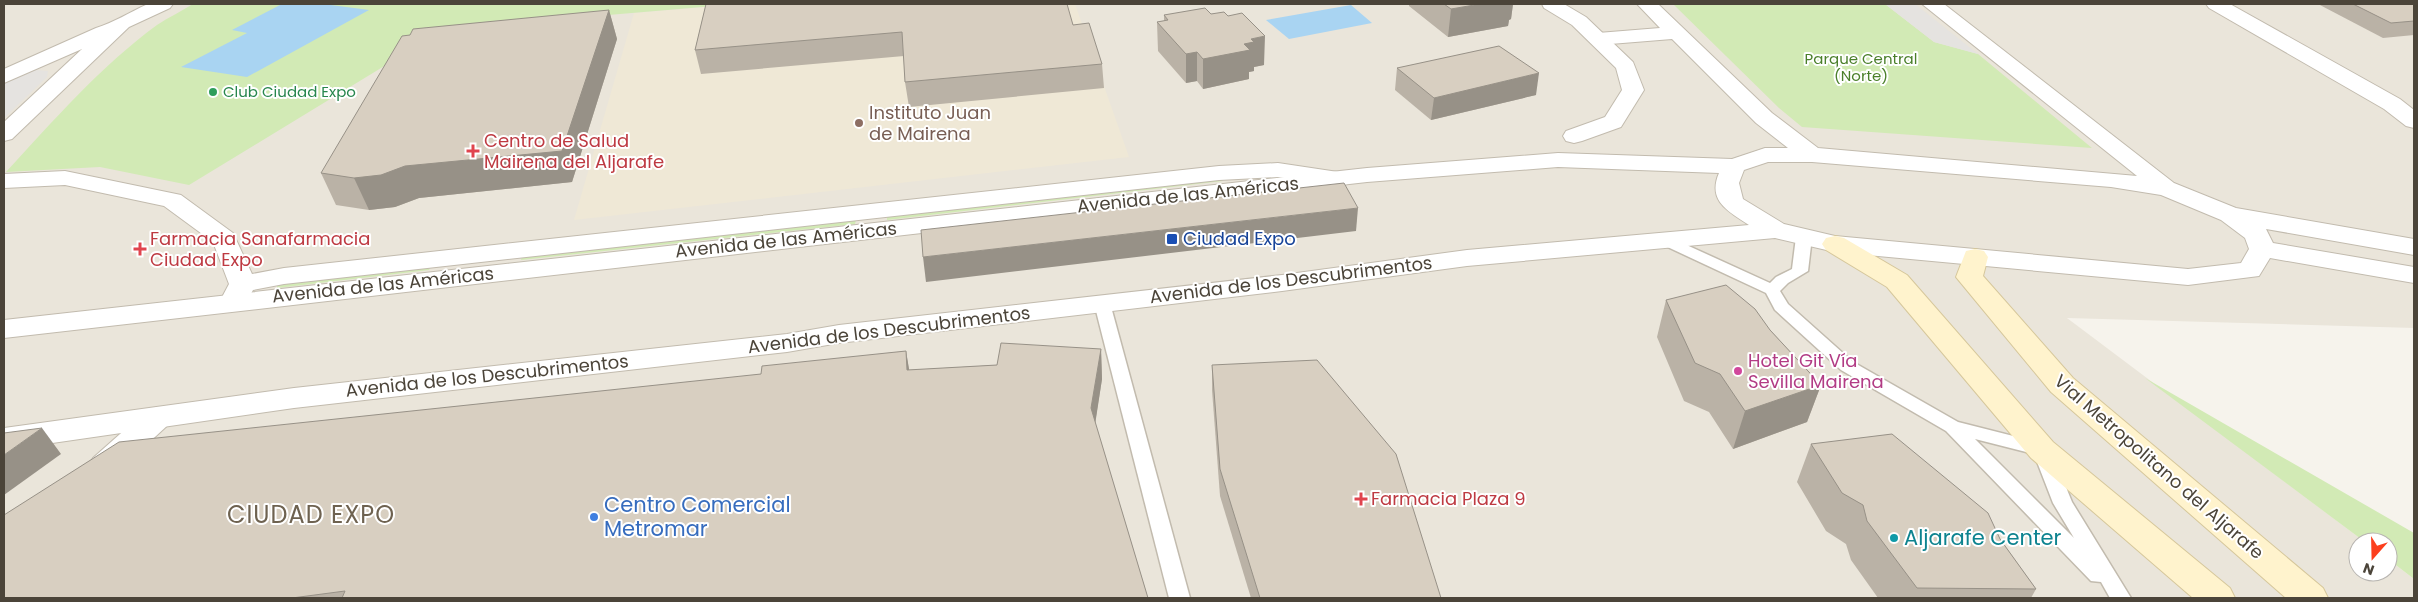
<svg xmlns="http://www.w3.org/2000/svg" width="2418" height="602" font-family="Poppins,sans-serif">
<style>
.residential{fill:#eae5da}
.education{fill:#efe8d6}
.green{fill:#d2eab5}
.parking{fill:#e5e3e0}
.water{fill:#a9d4f2}
.lines{fill:none;stroke-linecap:round;stroke-linejoin:round}
.service-casing{stroke:#c2bbae;stroke-width:3}
.minor-casing{stroke:#c2bbae;stroke-width:2}
.tertiary-casing{stroke:#c2bbae;stroke-width:2}
.secondary-casing{stroke:#d6c79b;stroke-width:2}
.service{fill:#fff;fill-rule:evenodd}
.minor{fill:#fff;fill-rule:evenodd}
.tertiary{fill:#fff;fill-rule:evenodd}
.secondary{fill:#fff3cd;fill-rule:evenodd}
.wall{fill:#bab2a6}
.shaded-wall{fill:#979187}
.building{fill:#d8cfc1;stroke:#979187}
.leisure-dot{fill:#2e9e5b;stroke:#fff;stroke-width:2}
.education-dot{fill:#8d6e63;stroke:#fff;stroke-width:2}
.health-dot{fill:#e0444e;stroke:#fff;stroke-width:2}
.transit-dot{fill:#1a4fb4;stroke:#fff;stroke-width:2}
.hotel-dot{fill:#d1479c;stroke:#fff;stroke-width:2}
.shop-dot{fill:#3f7fe0;stroke:#fff;stroke-width:2}
.culture-dot{fill:#0f9aa8;stroke:#fff;stroke-width:2}
.labels{text-anchor:middle;stroke-width:4;stroke-linejoin:round;paint-order:stroke}
.far-park-label{font-size:15px;fill:#4a7f2a;stroke:#fff}
.far-leisure-label{font-size:15px;fill:#27864d;stroke:#fff;text-anchor:start}
.education-label{font-size:18px;fill:#785e54;stroke:#fff;text-anchor:start}
.health-label{font-size:18px;fill:#be3a42;stroke:#fff;text-anchor:start}
.street-label{font-size:18px;fill:#4b4439;stroke:#fff}
.transit-label{font-size:18px;fill:#164399;stroke:#fff;text-anchor:start}
.hotel-label{font-size:18px;fill:#b23c85;stroke:#fff;text-anchor:start}
.near-shop-label{font-size:21px;fill:#366cbe;stroke:#fff;text-anchor:start}
.near-culture-label{font-size:21px;fill:#0d838f;stroke:#fff;text-anchor:start}
.near-quarter-label{font-size:24px;letter-spacing:1px;fill:#6e6250;stroke:#fff}
</style>
<rect width="100%" height="100%" fill="#f6f3ec"/>
<polygon class="residential" points="4,4 2414,4 2414,328 2067,318 2365,542 2358,542 2358,572 2388,572 2388,559 2414,579 2414,598 4,598"/>
<polygon class="education" points="738,4 1075,4 1129,157 574,220 634,13"/>
<g class="green">
<path d="M193,4H738L445,29L189,185L100,167L6,172C53,121 101,66 157,25C169,17 182,11 193,4Z"/>
<polygon points="1673,4 1885,4 1934,42 1978,54 2092,148 1802,127 1779,108"/>
<polygon points="1219,178 1223,181 887,220 887,216"/>
<polygon points="856,220 855,224 521,260 522,256"/>
<polygon points="431,266 429,270 277,288 277,284"/>
<polygon points="2145,378 2414,533 2414,579 2388,559 2388,542 2365,542"/>
</g>
<g class="parking">
<polygon points="1885,4 1915,4 1978,54 1934,42"/>
<polygon points="36,70 48,71 47,77 4,118 4,82 25,72"/>
</g>
<g class="water">
<polygon points="282,4 323,4 369,10 247,77 181,67 247,33 232,30"/>
<polygon points="1351,5 1372,23 1289,39 1266,20"/>
</g>
<g class="lines">
<g class="service-casing">
<g id="service">
<path d="M1804,232L1812,237L1808,271L1788,283L1780,291L1788,304L1853,362L1958,422L2049,445L2072,502L2131,598H2110L2101,582L2091,581L1946,431L1841,370L1775,310L1766,293L1659,243L1656,240L1659,237H1669L1770,283L1776,277L1792,269L1796,237ZM1975,439L2034,454L2053,503L2074,538Z"/>
<polygon points="1102,298 1108,300 1110,303 1190,598 1169,598 1094,303 1096,300"/>
</g>
</g>
<g class="minor-casing">
<g id="minor">
<path d="M148,4H173L170,8L129,27L12,139L4,141V122L82,49L4,83V69L96,28C113,23 130,12 148,4Z"/>
<polygon points="1542,4 1564,4 1586,17 1633,62 1644,90 1621,127 1582,141 1574,143 1566,141 1563,136 1566,131 1605,117 1622,90 1616,68 1572,25 1544,8"/>
<polygon points="2206,4 2230,4 2400,99 2414,110 2414,128 2406,126 2384,109 2209,8"/>
<polygon points="1278,163 1338,172 1347,174 1350,179 1347,184 1338,186 1278,177 1219,180 284,284 253,290 244,307 234,309 224,307 220,301 229,284 213,242 164,206 65,185 4,188 4,174 65,171 181,195 233,233 252,274 284,268 1219,166"/>
<polygon points="158,407 169,410 173,417 169,424 115,474 104,477 93,474 88,466 93,458 147,410"/>
</g>
</g>
<g class="tertiary-casing">
<path id="tertiary" d="M1637,4H1658L1772,113L1818,148L2137,176L1922,4H1944L2174,183L2236,208L2414,239V255L2266,229L2273,243L2414,267V283L2270,258L2259,276L2188,285L1835,252L1775,238L1467,266L1282,291L839,343L787,352L294,408L4,450V428L294,388L787,334L839,325L1282,275L1467,250L1749,225C1728,211 1707,201 1719,173L1558,167L1367,182L4,338V320L1367,168L1558,153L1732,159L1765,148H1788L1756,123L1672,39L1598,45L1591,43L1588,39L1591,35L1598,33L1660,28ZM1768,162H1812L2111,187L2161,195L2221,220L2245,238L2249,249L2241,263L2188,269L1835,236L1784,224L1743,199L1739,183L1744,170Z"/>
</g>
<g class="secondary-casing">
<g id="secondary">
<polygon points="1835,236 1844,238 1907,275 2053,442 2230,588 2235,598 2193,598 2031,458 1887,287 1826,250 1822,244 1826,238"/>
<polygon points="1975,249 1984,251 1988,257 1983,276 2073,378 2323,588 2328,598 2286,598 2051,392 1956,277 1966,251"/>
</g>
</g>
<use href="#service" class="service"/>
<use href="#minor" class="minor"/>
<use href="#tertiary" class="tertiary"/>
<use href="#secondary" class="secondary"/>
</g>
<g class="wall">
<polygon points="706,4 1073,25 1102,64 1104,88 909,107 905,82 904,56 701,74 695,50"/>
<polygon points="1409,4 1513,4 1511,19 1509,20 1508,26 1448,37 1409,6"/>
<polygon points="2318,4 2414,4 2414,35 2383,38"/>
<polygon points="609,10 617,39 572,182 419,198 395,207 369,210 336,205 321,173"/>
<polygon points="1164,15 1264,65 1254,67 1254,71 1249,72 1249,79 1203,89 1197,81 1186,83 1158,51 1157,22 1164,21"/>
<polygon points="1397,68 1536,95 1431,120 1395,90"/>
<polygon points="1666,300 1770,330 1821,385 1807,422 1733,449 1709,412 1684,401 1657,337"/>
<polygon points="1101,349 1102,379 1095,423 1148,598 4,598 761,374 906,351 909,370 997,365"/>
<polygon points="1212,365 1441,598 1251,598 1220,496 1212,390"/>
<polygon points="1811,444 2000,539 2036,589 2031,598 1878,598 1851,560 1846,544 1826,531 1797,482"/>
</g>
<g class="shaded-wall">
<polygon points="1480,4 1513,4 1511,19 1509,20 1508,26 1448,37 1451,9"/>
<polygon points="609,10 617,39 572,182 419,198 395,207 369,210 354,178"/>
<polygon points="1265,36 1264,65 1254,67 1254,71 1249,72 1249,79 1203,89 1203,59 1244,44 1251,39"/>
<polygon points="1197,52 1197,81 1186,83 1186,54"/>
<polygon points="1539,73 1536,95 1431,120 1434,98"/>
<polygon points="1358,208 1356,231 926,282 923,257"/>
<polygon points="1101,349 1102,379 1093,438 1091,408"/>
<polygon points="906,351 911,381 907,370"/>
<polygon points="1821,385 1807,422 1733,449 1745,411"/>
<polygon points="42,428 61,454 4,495 4,455"/>
</g>
<g class="building">
<polygon points="706,4 1067,4 1073,25 1089,23 1102,64 905,82 902,32 695,50"/>
<polygon points="1444,4 1480,4 1451,9"/>
<polygon points="2353,4 2414,4 2414,21 2391,23"/>
<polygon points="1205,8 1211,14 1224,12 1228,16 1242,13 1265,36 1251,39 1254,42 1244,44 1250,50 1203,59 1197,52 1186,54 1157,22 1168,20 1164,15"/>
<polygon points="609,10 562,151 405,166 381,175 354,178 321,173 402,36 410,35 413,29"/>
<polygon points="1499,46 1539,73 1434,98 1397,68"/>
<polygon points="1344,183 1358,208 923,257 921,230"/>
<polygon points="1726,285 1755,309 1770,330 1821,385 1745,411 1720,374 1695,363 1666,300"/>
<polygon points="1001,343 1101,349 1091,408 1148,598 342,598 345,591 292,598 4,598 4,515 119,442 761,374 762,366 906,351 907,370 997,365"/>
<polygon points="1317,360 1396,454 1441,598 1260,598 1220,469 1212,365"/>
<polygon points="42,428 4,455 4,433"/>
<polygon points="1892,434 1988,513 2000,539 2036,589 1917,588 1867,521 1863,505 1842,493 1811,444"/>
</g>
<circle class="leisure-dot" cx="213" cy="92" r="5"/>
<circle class="education-dot" cx="859" cy="123" r="5"/>
<g class="health-dot">
<path d="M470.5 143.5h5v5h5v5h-5v5h-5v-5h-5v-5h5z"/>
<path d="M137.5 241.5h5v5h5v5h-5v5h-5v-5h-5v-5h5z"/>
<path d="M1358.5 491.5h5v5h5v5h-5v5h-5v-5h-5v-5h5z"/>
</g>
<rect class="transit-dot" x="1166" y="233" width="12" height="12" rx="2.5"/>
<circle class="hotel-dot" cx="1738" cy="371" r="5"/>
<circle class="shop-dot" cx="594" cy="517" r="5"/>
<circle class="culture-dot" cx="1894" cy="538" r="5"/>
<g class="labels">
<g class="far-park-label">
<text x="1861" y="64">Parque Central<tspan x="1861" dy="17">(Norte)</tspan></text>
</g>
<g class="far-leisure-label">
<text x="223" y="97">Club Ciudad Expo</text>
</g>
<g class="education-label">
<text x="869" y="119">Instituto Juan<tspan x="869" dy="21">de Mairena</tspan></text>
</g>
<g class="health-label">
<text x="484" y="147">Centro de Salud<tspan x="484" dy="21">Mairena del Aljarafe</tspan></text>
<text x="150" y="245">Farmacia Sanafarmacia<tspan x="150" dy="21">Ciudad Expo</tspan></text>
<text x="1371" y="505">Farmacia Plaza 9</text>
</g>
<g class="street-label">
<text transform="translate(1188 195) rotate(-6)" y="6">Avenida de las Américas</text>
<text transform="translate(786 240) rotate(-6)" y="6">Avenida de las Américas</text>
<text transform="translate(1291 280) rotate(-7)" y="6">Avenida de los Descubrimentos</text>
<text transform="translate(383 285) rotate(-6)" y="6">Avenida de las Américas</text>
<text transform="translate(889 330) rotate(-7)" y="6">Avenida de los Descubrimentos</text>
<text transform="translate(487 376) rotate(-6)" y="6">Avenida de los Descubrimentos</text>
<text transform="translate(2159 467) rotate(41)" y="6">Vial Metropolitano del Aljarafe</text>
</g>
<g class="transit-label">
<text x="1183" y="245">Ciudad Expo</text>
</g>
<g class="hotel-label">
<text x="1748" y="367">Hotel Git Vía<tspan x="1748" dy="21">Sevilla Mairena</tspan></text>
</g>
<g class="near-shop-label">
<text x="604" y="512">Centro Comercial<tspan x="604" dy="24">Metromar</tspan></text>
</g>
<g class="near-culture-label">
<text x="1904" y="545">Aljarafe Center</text>
</g>
<g class="near-quarter-label">
<text x="311" y="523">CIUDAD EXPO</text>
</g>
</g>
<rect width="2418" height="602" fill="none" stroke="#4b4439" stroke-width="10"/>
<g transform="translate(2373 557) rotate(200)"><circle r="24" fill="#ffffff" stroke="#b7b4b0"/>
<path d="M0-4L9 19L0 12L-9 19Z" fill="#fc3f1d"/>
<text y="-8" font-size="14" font-weight="bold" text-anchor="middle" fill="#4b4439">N</text>
</g>
</svg>
